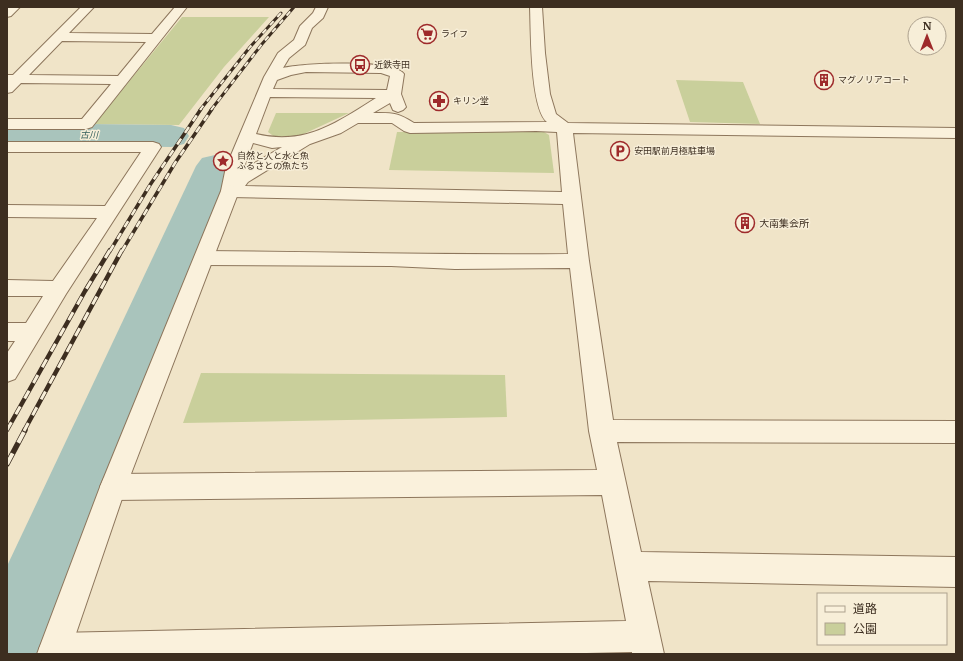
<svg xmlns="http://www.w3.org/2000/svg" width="963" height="661" font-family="Merriweather,'Noto Sans JP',serif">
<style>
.green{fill:#c9cf9b}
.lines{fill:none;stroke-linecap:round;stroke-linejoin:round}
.river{fill:#a9c4bc;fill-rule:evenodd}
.minor-casing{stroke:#8d765c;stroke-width:2}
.tertiary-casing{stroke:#8d765c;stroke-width:2}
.minor{fill:#faf1dc;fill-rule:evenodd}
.tertiary{fill:#faf1dc;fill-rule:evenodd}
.rail-far3-casing{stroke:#3d2e20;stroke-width:3}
.rail-far2-casing{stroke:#3d2e20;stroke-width:3.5}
.rail-far1-casing{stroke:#3d2e20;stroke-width:4.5}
.rail-casing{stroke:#3d2e20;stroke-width:5.5}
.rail-far3{stroke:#f7eed8;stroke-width:2;stroke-dasharray:5.5;stroke-linecap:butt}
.rail-far2{stroke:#f7eed8;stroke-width:2.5;stroke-dasharray:7;stroke-linecap:butt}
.rail-far1{stroke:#f7eed8;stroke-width:3;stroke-dasharray:9;stroke-linecap:butt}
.rail{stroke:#f7eed8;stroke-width:4;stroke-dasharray:12;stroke-linecap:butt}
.labels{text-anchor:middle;stroke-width:3;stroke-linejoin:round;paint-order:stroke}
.far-poi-label{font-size:9px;fill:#3d2e20;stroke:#f7eed8;text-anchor:start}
.far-water-label{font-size:9px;font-style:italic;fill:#2f5d5a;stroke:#f7eed8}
.poi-label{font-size:10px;fill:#3d2e20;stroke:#f7eed8;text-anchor:start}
</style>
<rect width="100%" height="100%" fill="#f0e4c8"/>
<g class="green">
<polygon points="182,17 269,17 224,67 179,125 94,124"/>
<polygon points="676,80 743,82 760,124 690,122"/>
<polygon points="276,113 349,113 295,138 276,138 268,132"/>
<polygon points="397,132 544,132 549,135 554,173 389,170"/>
<polygon points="201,373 505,375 507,417 183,423"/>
</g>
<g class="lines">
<g class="river">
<polygon points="7,123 171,125 184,128 189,136 184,144 171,147 7,145"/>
<polygon points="215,155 228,158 234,166 38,654 7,654 7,566 196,166 202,158"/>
</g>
<g class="minor-casing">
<g id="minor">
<polygon points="7,7 20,7 11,16 7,17"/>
<path d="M81,7H94L69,33L152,34L175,7H187L92,127L86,129H7V119H82L111,84L21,83L12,92L7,93V75H13ZM62,41L146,42L118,76L29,75Z"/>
<path d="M316,7H328L323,18L312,28L305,45L289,58L283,68C302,63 394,59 404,74L401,94L406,107L403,110L398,112L393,110L390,103L373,113C392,113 397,112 414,123L547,122C530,108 531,30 530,7H542L545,53L550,94L556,114L568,123L956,128V138L573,133L589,261L613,420L956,421V443L617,442L641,552L956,557V587L648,581L664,654H632V652L541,654H41L39,649L44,638L55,633L626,621L602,495L113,500L104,496L100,487L104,478L113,474L597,470L589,431L570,268L455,269L391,266L204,265L197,263L194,258L197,253L204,251C326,252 447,255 568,254L563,204L230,197L224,195L221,191L226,167L264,77L278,53L294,40L300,26L313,13ZM306,72L381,73L390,76L387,90L273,89L277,80L291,75ZM270,97L376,98C336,123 305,146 256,134ZM358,123H392L404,131L410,133L536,131L557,132L562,192L245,186L248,182L310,144L341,133ZM253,143L272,148L282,147L243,170Z"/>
<polygon points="7,142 153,142 159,144 161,147 66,294 15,379 7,382 7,353 15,341 7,341 7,323 26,323 43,296 7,296 7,280 53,281 97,218 7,217 7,205 105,206 141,152 7,152"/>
</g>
</g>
<g class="tertiary-casing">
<polygon id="tertiary" points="230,185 236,187 239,191 126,487 69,654 37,654 100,487 221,191 224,187"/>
</g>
<use href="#minor" class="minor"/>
<use href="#tertiary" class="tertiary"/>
<g class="rail-far3-casing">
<g id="rail-far3">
<polyline points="200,110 250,47 281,13"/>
<polyline points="211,110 262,44 294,7"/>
</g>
</g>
<g class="rail-far2-casing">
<g id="rail-far2">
<polyline points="110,251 150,185 201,109"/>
<polyline points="122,251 175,163 212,109"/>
</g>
</g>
<g class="rail-far1-casing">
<g id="rail-far1">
<polyline points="7,430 85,291 110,250"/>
<polyline points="24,431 122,250"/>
</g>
</g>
<g class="rail-casing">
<polyline id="rail" points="7,464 25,430"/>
</g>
<use href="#rail-far3" class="rail-far3"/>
<use href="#rail-far2" class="rail-far2"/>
<use href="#rail-far1" class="rail-far1"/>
<use href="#rail" class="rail"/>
</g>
<defs>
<g id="supermarket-ring" transform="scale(1)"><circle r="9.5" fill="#f7eed8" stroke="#9e2a2b" stroke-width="1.5"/><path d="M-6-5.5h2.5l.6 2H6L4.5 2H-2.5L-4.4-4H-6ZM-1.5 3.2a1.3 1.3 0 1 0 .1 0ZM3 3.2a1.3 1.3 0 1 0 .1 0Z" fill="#9e2a2b"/></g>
<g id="bus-ring" transform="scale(1)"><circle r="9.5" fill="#f7eed8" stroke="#9e2a2b" stroke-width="1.5"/><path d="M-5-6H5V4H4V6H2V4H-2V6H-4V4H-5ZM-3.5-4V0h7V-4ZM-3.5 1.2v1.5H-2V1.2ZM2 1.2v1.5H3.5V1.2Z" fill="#9e2a2b"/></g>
<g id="building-ring" transform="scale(1)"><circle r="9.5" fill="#f7eed8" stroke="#9e2a2b" stroke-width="1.5"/><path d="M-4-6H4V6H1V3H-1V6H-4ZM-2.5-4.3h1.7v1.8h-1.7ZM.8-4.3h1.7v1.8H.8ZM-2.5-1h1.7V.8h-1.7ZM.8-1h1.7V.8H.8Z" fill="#9e2a2b"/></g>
<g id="pharmacy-ring" transform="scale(1)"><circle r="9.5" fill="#f7eed8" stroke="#9e2a2b" stroke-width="1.5"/><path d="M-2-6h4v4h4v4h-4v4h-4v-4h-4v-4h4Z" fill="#9e2a2b"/></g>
<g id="parking-ring" transform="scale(1)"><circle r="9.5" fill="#f7eed8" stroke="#9e2a2b" stroke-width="1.5"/><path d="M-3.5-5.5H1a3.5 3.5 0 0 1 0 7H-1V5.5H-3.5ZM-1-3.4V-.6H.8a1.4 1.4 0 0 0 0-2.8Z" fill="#9e2a2b"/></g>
<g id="sight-ring" transform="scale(1)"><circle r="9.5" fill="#f7eed8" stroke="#9e2a2b" stroke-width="1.5"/><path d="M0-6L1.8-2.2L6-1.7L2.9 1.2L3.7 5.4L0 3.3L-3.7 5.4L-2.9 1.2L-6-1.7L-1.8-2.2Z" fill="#9e2a2b"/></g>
</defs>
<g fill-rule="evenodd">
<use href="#supermarket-ring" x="427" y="34"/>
<use href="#bus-ring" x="360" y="65"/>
<use href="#building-ring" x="824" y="80"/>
<use href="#pharmacy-ring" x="439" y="101"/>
<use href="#parking-ring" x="620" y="151"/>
<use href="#sight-ring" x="223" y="161"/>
<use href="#building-ring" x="745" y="223"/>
</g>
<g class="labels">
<g class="far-poi-label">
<text x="441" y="37">ライフ</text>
<text x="374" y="68">近鉄寺田</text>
<text x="838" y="83">マグノリアコート</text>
<text x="453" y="104">キリン堂</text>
<text x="634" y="154">安田駅前月極駐車場</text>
<text x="237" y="159">自然と人と水と魚<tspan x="237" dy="10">ふるさとの魚たち</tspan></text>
</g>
<g class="far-water-label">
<text x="89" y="138">古川</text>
</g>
<g class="poi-label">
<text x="759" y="227">大南集会所</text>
</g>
</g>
<rect width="963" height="661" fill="none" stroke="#3d2e20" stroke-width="16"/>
<rect x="817" y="593" width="130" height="52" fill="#f7eed8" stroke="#ada18e"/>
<rect x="825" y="606" width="20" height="6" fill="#faf1dc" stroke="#ada18e"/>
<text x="853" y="613" font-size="12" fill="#3d2e20">道路</text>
<rect x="825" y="623" width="20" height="12" fill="#c9cf9b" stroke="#ada18e"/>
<text x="853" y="633" font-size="12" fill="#3d2e20">公園</text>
<g transform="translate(927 36)"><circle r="19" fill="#f7eed8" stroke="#ada18e"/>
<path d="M0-3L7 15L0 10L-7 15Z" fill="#9e2a2b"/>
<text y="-6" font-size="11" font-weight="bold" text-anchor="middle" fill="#3d2e20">N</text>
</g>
</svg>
